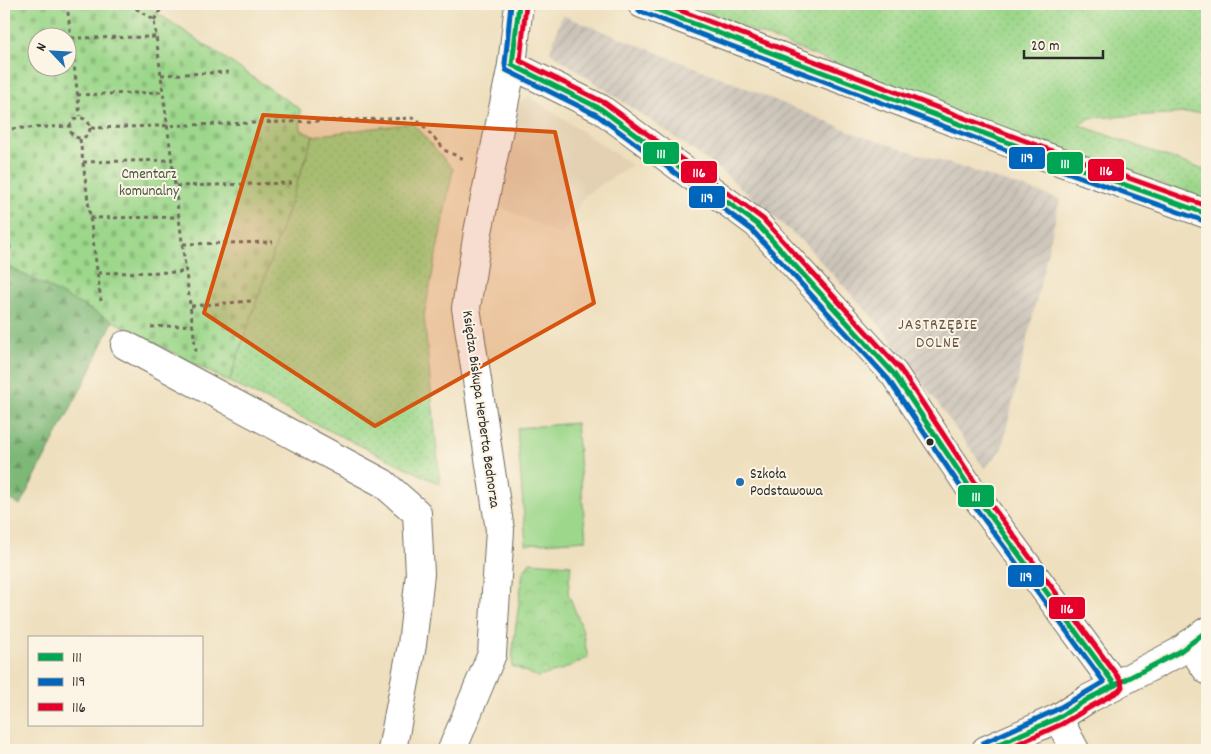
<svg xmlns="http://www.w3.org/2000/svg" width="1211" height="754" font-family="Dekko,sans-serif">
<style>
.built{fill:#e4d1b4}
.industrial{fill:url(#industrial-furrows)}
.grass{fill:url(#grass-dots);stroke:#64815b}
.forest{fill:url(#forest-firs);stroke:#547251}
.cemetery{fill:url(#cemetery-stones);stroke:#64815b;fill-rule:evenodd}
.park{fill:url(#park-crowns);stroke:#64815b}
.garden{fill:#9cd78b;stroke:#64815b}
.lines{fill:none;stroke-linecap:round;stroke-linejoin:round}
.minor-casing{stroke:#6f6a5e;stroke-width:30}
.path{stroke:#6f6a5e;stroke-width:3;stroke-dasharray:4 4;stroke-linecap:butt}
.minor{stroke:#fff;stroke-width:28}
.bus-1-casing{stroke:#fcf5e5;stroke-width:9}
.bus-2-casing{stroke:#fcf5e5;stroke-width:9}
.bus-3-casing{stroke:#fcf5e5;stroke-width:9}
.bus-1{stroke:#00a651;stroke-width:5}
.bus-2{stroke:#0065bd;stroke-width:5}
.bus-3{stroke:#e4002b;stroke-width:5}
.marked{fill:#d5540f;fill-opacity:0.2;stroke:#d5540f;stroke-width:4;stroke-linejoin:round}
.bus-dot{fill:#2b2b2b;stroke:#fcf5e5;stroke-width:2}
.poi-dot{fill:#1f6fb2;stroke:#fcf5e5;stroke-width:2}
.labels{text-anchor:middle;stroke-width:4;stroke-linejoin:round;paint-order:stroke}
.park-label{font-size:15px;fill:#475643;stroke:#fcf5e5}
.street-label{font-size:15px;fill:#2b2b2b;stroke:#fcf5e5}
.poi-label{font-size:15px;fill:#2b2b2b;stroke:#fcf5e5;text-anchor:start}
.neighbourhood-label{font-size:16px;letter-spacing:1px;fill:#695546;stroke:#fcf5e5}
.line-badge{stroke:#fcf5e5;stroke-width:2}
.badge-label{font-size:14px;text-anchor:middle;font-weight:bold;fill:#fff}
</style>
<defs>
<pattern id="industrial-furrows" width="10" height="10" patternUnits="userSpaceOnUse" patternTransform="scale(1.25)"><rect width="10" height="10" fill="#cbc3b8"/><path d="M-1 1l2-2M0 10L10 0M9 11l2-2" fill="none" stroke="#aea89e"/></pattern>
<pattern id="grass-dots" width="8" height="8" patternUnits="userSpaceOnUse" patternTransform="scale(1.25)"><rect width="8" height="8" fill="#9cd78b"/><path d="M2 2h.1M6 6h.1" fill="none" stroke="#87b978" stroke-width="1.8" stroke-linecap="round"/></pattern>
<pattern id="forest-firs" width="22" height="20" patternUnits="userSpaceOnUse" patternTransform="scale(1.25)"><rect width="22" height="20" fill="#7db877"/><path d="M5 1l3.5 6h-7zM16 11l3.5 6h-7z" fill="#679662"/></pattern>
<pattern id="cemetery-stones" width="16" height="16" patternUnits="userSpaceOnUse" patternTransform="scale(1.25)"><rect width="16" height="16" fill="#9cd78b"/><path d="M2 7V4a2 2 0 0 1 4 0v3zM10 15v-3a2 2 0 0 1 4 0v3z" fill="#87b978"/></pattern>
<pattern id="park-crowns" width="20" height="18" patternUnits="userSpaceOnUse" patternTransform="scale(1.25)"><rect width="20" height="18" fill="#9cd78b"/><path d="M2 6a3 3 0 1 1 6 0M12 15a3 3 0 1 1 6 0" fill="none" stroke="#87b978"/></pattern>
</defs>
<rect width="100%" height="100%" fill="#fcf5e5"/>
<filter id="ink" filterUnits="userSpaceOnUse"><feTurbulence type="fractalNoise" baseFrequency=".02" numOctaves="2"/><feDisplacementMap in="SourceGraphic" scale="10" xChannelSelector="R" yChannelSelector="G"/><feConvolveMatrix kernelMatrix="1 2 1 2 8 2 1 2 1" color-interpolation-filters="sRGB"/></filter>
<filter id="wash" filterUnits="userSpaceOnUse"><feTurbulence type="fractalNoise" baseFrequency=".0096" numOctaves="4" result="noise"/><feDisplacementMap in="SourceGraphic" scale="20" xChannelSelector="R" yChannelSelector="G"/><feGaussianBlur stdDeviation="1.12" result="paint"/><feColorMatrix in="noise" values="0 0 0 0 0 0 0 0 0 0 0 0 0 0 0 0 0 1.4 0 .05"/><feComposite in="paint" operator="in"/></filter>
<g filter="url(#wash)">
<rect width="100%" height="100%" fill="#eedfbe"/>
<polygon class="built" points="529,96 632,165 585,195 561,235 496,205 514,106"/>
<polygon class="industrial" points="562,15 727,80 856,134 1060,199 1002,448 985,469 884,330 803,242 720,170 673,136 550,52"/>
<g class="grass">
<polygon points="685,4 1207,4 1207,112 1090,118 1079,125 1207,171 1207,200 992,126"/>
<polygon points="412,123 453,169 424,316 440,484 229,382 313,136"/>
</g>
<polygon class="forest" points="4,264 113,321 89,373 20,505 4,497"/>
<path class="cemetery" d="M4,4H144L300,109L301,130L313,136L229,382L4,264ZM38,38H68V68H38Z"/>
<polygon class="park" points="530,562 571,565 568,593 582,628 588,658 559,671 538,677 512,666 513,648 523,572"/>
<polygon class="garden" points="576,423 586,540 526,544 517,428"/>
</g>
<g filter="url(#ink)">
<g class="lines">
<g class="minor-casing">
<g id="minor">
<polyline points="642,4 1036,153 1207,214"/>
<polyline points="512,65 601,109 757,224 894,374 972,491 1115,685"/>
<polyline points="125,345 383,483 417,513 420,574 412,645 392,750"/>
<polyline points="1189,644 1207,670"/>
<polyline points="1058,718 1075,750"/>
<polyline points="452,750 492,654 500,530 466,308 478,232 512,65 519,4"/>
<polyline points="986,750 1058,718 1088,699 1179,652 1207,631"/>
</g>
</g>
<g class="path">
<polyline points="67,4 80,116"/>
<polyline points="129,4 154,20 196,352"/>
<polyline points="154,20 164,4"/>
<polyline points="71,38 157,37"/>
<polyline points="161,75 231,72"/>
<polyline points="77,95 163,92"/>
<circle cx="80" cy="128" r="10"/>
<polyline points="91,128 416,118 446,151 466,160"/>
<polyline points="4,129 71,126"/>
<polyline points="80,139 101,301"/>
<polyline points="83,162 172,160"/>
<polyline points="176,186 292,183"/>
<polyline points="4,213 10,249"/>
<polyline points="90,218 179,217"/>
<polyline points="183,244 273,242"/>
<polyline points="98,273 186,272"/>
<polyline points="191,306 251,301"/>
<polyline points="151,327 193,325"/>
</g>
<use href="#minor" class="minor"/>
<g class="bus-1-casing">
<g id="bus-1">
<polyline points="519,4 512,65 601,109 757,224 894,374 972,491 1115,685"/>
<polyline points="642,4 1036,153 1207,214"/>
<polyline points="986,750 1058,718 1088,699 1179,652 1207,631"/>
</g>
</g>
<g class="bus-2-casing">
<g id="bus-2">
<polyline points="511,4 505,64 506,70 597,115 752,230 888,379 966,495 1104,682 1054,711 983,743"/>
<polyline points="639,11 1033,160 1204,221"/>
</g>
</g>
<g class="bus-3-casing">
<g id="bus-3">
<polyline points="663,4 1039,146 1207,206"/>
<polyline points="526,5 520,61 605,103 763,219 900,369 978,487 1121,681 1122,687 1119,691 1092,706 1062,724 1004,750"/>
</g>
</g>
<use href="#bus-1" class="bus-1"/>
<use href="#bus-2" class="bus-2"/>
<use href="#bus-3" class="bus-3"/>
</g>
</g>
<path class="marked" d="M263,115L555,132L594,303L375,426L204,313Z"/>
<circle class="bus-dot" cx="930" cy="442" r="4.5"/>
<circle class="poi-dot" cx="740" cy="482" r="5"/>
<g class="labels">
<g class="park-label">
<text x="149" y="178">Cmentarz<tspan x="149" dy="17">komunalny</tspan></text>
</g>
<g class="street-label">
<text transform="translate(482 409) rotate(82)" y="5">Księdza Biskupa Herberta Bednorza</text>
</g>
<g class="poi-label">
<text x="750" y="478">Szkoła<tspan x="750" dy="17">Podstawowa</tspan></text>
</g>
<g class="neighbourhood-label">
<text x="938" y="329">JASTRZĘBIE<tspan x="938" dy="18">DOLNE</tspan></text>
</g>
</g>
<g class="line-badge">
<rect x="642" y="141" width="38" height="24" rx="5" fill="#00a651"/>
<rect x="1008" y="146" width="38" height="24" rx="5" fill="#0065bd"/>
<rect x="1046" y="151" width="38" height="24" rx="5" fill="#00a651"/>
<rect x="1087" y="158" width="38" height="24" rx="5" fill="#e4002b"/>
<rect x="680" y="160" width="38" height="24" rx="5" fill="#e4002b"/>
<rect x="688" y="185" width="38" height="24" rx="5" fill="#0065bd"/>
<rect x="957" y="484" width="38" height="24" rx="5" fill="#00a651"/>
<rect x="1007" y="564" width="38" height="24" rx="5" fill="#0065bd"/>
<rect x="1048" y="596" width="38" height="24" rx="5" fill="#e4002b"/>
</g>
<g class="badge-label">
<text x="661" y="158">111</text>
<text x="1027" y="162">119</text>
<text x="1065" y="168">111</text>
<text x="1106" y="175">116</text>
<text x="699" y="177">116</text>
<text x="707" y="202">119</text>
<text x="976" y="501">111</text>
<text x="1026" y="581">119</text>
<text x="1067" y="613">116</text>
</g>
<rect width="1211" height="754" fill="none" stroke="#fcf5e5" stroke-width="20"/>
<rect x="28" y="636" width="175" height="90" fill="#fcf5e5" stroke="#a8a49b"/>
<rect x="38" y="653" width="25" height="8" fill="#00a651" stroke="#a8a49b"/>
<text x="72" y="662" font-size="15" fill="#2b2b2b">111</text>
<rect x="38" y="678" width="25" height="8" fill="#0065bd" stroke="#a8a49b"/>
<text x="72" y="686" font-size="15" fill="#2b2b2b">119</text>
<rect x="38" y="703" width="25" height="8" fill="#e4002b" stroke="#a8a49b"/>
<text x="72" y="712" font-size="15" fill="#2b2b2b">116</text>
<g transform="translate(52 52) rotate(295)"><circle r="24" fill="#fcf5e5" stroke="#a8a49b"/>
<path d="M0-4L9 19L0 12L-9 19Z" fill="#1f6fb2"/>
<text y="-8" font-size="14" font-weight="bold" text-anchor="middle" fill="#2b2b2b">N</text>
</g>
<path d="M1024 50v8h79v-8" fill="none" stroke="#2b2b2b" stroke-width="2.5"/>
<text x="1031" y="50" font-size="15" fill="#2b2b2b" stroke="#fcf5e5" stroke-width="4" paint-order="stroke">20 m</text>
</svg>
